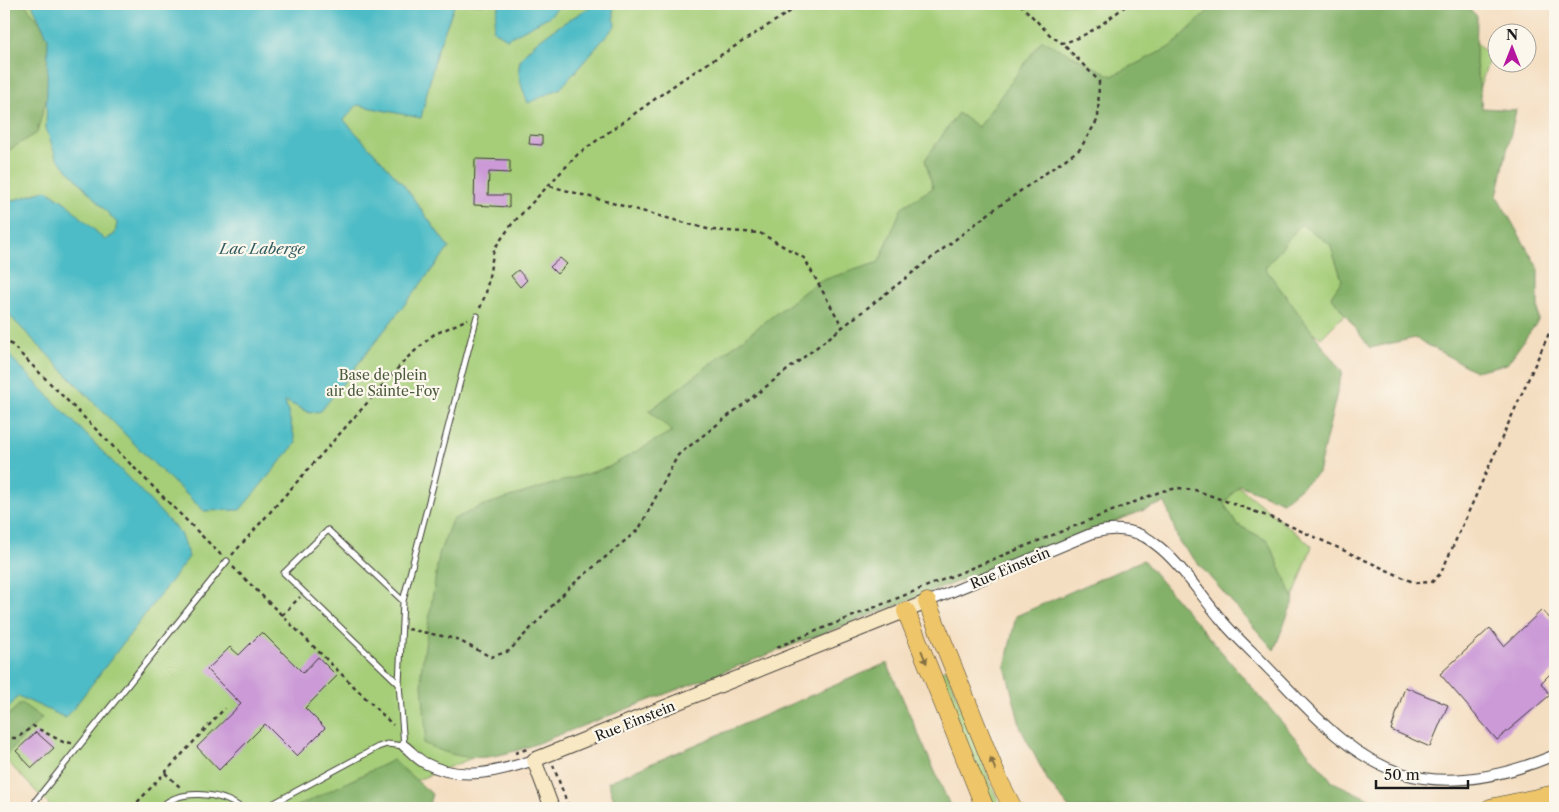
<svg xmlns="http://www.w3.org/2000/svg" width="1559" height="812" viewBox="0 0 1559 812" font-family="'Libre Caslon Text',serif">
<rect width="100%" height="100%" fill="#fbf7ec"/>
<filter id="ink" filterUnits="userSpaceOnUse"><feTurbulence type="fractalNoise" baseFrequency=".02" numOctaves="2"/><feDisplacementMap in="SourceGraphic" scale="10" xChannelSelector="R" yChannelSelector="G"/><feConvolveMatrix kernelMatrix="1 2 1 2 8 2 1 2 1" color-interpolation-filters="sRGB"/></filter>
<filter id="wash" filterUnits="userSpaceOnUse"><feTurbulence type="fractalNoise" baseFrequency=".0096" numOctaves="4" result="noise"/><feDisplacementMap in="SourceGraphic" scale="20" xChannelSelector="R" yChannelSelector="G"/><feGaussianBlur stdDeviation="1.12" result="paint"/><feColorMatrix in="noise" values="0 0 0 0 0 0 0 0 0 0 0 0 0 0 0 0 0 1.4 0 .05"/><feComposite in="paint" operator="in"/></filter>
<g filter="url(#wash)">
<rect width="100%" height="100%" fill="#f4dec1"/>
<path fill="#a6ce79" stroke="#61754a" d="M4,4H1441L1490,57L1432,228L1321,338L1310,330L1218,470L1312,546L1274,650L1175,476L355,805L313,808H52L4,758Z
M946,669L997,798L1003,808H993L938,672Z"/>
<path fill="#84b169" stroke="#506642" d="M4,4H25L53,39V73L37,133L4,153Z
M1210,4H1465L1477,16L1476,63L1482,108L1516,110L1497,196L1538,268V321L1507,364L1475,371L1415,338L1370,348L1331,296L1342,280L1330,244L1301,224L1265,268L1342,372L1318,473L1283,502L1239,485L1224,504L1238,525L1268,541L1294,599L1274,650L1179,542L1165,502L525,748C483,761 463,762 423,743L426,733L421,672L439,554L452,520L484,505L609,467L672,431L649,411L817,282L879,262L902,207L933,188L925,160L958,113L978,127L1042,40L1112,76L1172,46L1212,7Z
M1143,560L1333,782L1369,799L1344,808H1069L1048,781L1021,729L1005,666L1016,616Z
M887,663L951,808H617L608,782Z
M21,703L42,718L4,757V719Z
M393,760L432,794L428,808H294Z"/>
<path fill="#4ebcc6" stroke="#356c71" d="M32,4H455L437,51L421,118L357,105L344,120L403,184L449,248L321,411L310,413L285,401L296,443L240,510L204,511L151,461L4,310V207L11,201L47,190L66,203L105,240L115,234L117,223L56,157L46,128L48,38Z
M500,4H561L550,16L507,39L493,30L497,10Z
M597,4H613L615,26L561,88L528,103C523,91 516,74 520,61C527,43 579,13 597,4Z
M4,350L138,488L180,533L189,557L66,718L18,696L4,714Z"/>
<g id="blocks">
<path fill="#cb9ad7" d="M530,135L542,136V145L529,144Z
M475,159L510,160V173L489,172L488,195H509V207L474,205Z
M560,258L567,264L557,274L550,267Z
M518,270L527,280L520,287L511,276Z
M1542,610L1555,624V669L1541,683L1550,695L1497,740L1440,674L1490,628L1504,646Z
M262,632L303,673L318,657L337,676L305,708L325,728L297,756L265,724L219,770L197,747L241,704L207,670L230,647L239,655Z
M1405,687L1448,705L1430,747L1391,730Z
M36,732L54,748L32,768L16,751Z"/>
</g>
</g>
<g filter="url(#ink)">
<use href="#blocks" fill-opacity="0" stroke="#3c3935" stroke-width="1"/>
<g fill="none" stroke-linecap="round" stroke-linejoin="round">
<defs>
<path id="lane" d="M403,601L477,316
M35,808L36,800L227,561
M160,808C179,788 220,792 241,808
M265,808L378,747L387,744L404,746L399,684L403,601L328,530L284,573L399,684"/>
<path id="street" d="M927,602L1093,533C1115,527 1136,529 1154,543C1178,560 1200,594 1219,617C1234,636 1254,653 1271,671C1309,709 1347,756 1401,773C1452,789 1507,775 1555,755
M404,746C411,751 417,759 425,763C460,782 498,772 534,760"/>
<path id="secondary" d="M552,808L534,760L927,602"/>
<path id="highway" d="M927,602L998,779L1013,808
M906,611L985,808
M1490,808L1555,794"/>
</defs>
<use href="#lane" stroke="#3c3935" stroke-width="7"/>
<use href="#street" stroke="#3c3935" stroke-width="12"/>
<use href="#secondary" stroke="#3c3935" stroke-width="16"/>
<use href="#highway" stroke="#3c3935" stroke-width="19"/>
<path stroke="#3c3935" stroke-width="2.5" stroke-dasharray="4 4" stroke-linecap="butt" d="M1020,4L1051,36L1062,43C1088,37 1107,20 1128,4
M550,186L711,230L760,233L804,258L842,326
M480,308L486,293L494,249L512,224L578,154L683,79L802,4
M4,337L221,555
M232,555L407,358L433,335L468,319
M233,567L393,725
M282,615L300,597
M408,629L456,639L491,657L509,651L571,586L639,529L678,455L992,211L1080,149L1098,119L1099,81L1062,43
M777,647L1085,522L1162,491L1178,488L1195,490L1275,519L1415,583L1432,582L1441,573L1555,320
M4,738H17L33,726L63,742L72,743
M515,753L527,749
M553,765L569,808
M165,773L182,789
M132,808L225,708"/>
<use href="#lane" stroke="#fff" stroke-width="5"/>
<use href="#street" stroke="#fff" stroke-width="10"/>
<use href="#secondary" stroke="#f8e8c3" stroke-width="14"/>
<use href="#highway" stroke="#eec569" stroke-width="18"/>
</g>
<defs><path id="oneway-solid" d="M-6-.8H1V-3.2L6.5 0L1 3.2V.8H-6Z" transform="scale(1.25)"/></defs>
<g fill="#857042">
<use href="#oneway-solid" transform="translate(924 657) rotate(68)"/>
<use href="#oneway-solid" transform="translate(993 764) rotate(-112)"/>
</g>
</g>
<g text-anchor="middle" stroke-width="4.5" stroke-linejoin="round" paint-order="stroke">
<g font-size="14" fill="#4c5a3d" stroke="#fbf7ec">
<text x="383" y="380">Base de plein<tspan x="383" dy="16">air de Sainte-Foy</tspan></text>
</g>
<g font-size="14" fill="#1c1c1c" stroke="#fbf7ec">
<text transform="translate(1010 568) rotate(-23)" y="5">Rue Einstein</text>
<text transform="translate(635 721) rotate(-22)" y="5">Rue Einstein</text>
</g>
<g font-size="15" font-style="italic" fill="#305c60" stroke="#fbf7ec">
<text x="262" y="254">Lac Laberge</text>
</g>
</g>
<rect width="1559" height="812" fill="none" stroke="#fbf7ec" stroke-width="20"/>
<g transform="translate(1512 48)"><circle r="24" fill="#fbf7ec" stroke="#a29f99"/>
<path d="M0-4L9 19L0 12L-9 19Z" fill="#b5179e"/>
<text y="-8" font-size="14" font-weight="bold" text-anchor="middle" fill="#1c1c1c">N</text>
</g>
<path d="M1376 780v8h92v-8" fill="none" stroke="#1c1c1c" stroke-width="2.5"/>
<text x="1384" y="780" font-size="15" fill="#1c1c1c" stroke="#fbf7ec" stroke-width="4" paint-order="stroke">50 m</text>
</svg>
